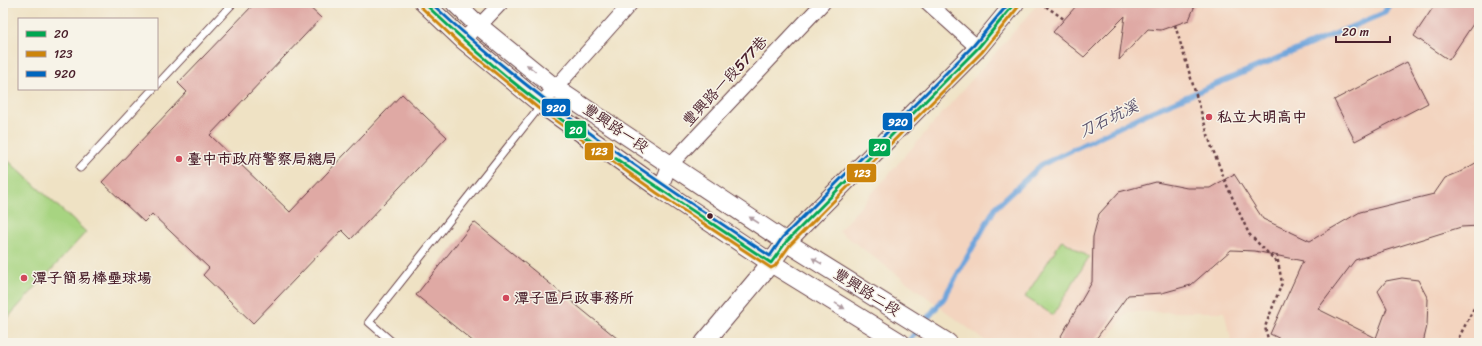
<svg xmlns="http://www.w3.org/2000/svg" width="1482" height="346" viewBox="0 0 1482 346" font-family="Sriracha,'LXGW WenKai TC',sans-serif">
<rect width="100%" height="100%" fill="#f7f3e8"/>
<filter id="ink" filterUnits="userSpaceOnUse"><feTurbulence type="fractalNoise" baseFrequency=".025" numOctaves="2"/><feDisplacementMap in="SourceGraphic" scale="8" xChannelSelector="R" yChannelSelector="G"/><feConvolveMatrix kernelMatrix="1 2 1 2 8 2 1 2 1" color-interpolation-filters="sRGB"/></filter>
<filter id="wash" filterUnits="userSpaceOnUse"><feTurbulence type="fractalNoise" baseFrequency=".012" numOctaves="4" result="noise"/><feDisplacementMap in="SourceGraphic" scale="16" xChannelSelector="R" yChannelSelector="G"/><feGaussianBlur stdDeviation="0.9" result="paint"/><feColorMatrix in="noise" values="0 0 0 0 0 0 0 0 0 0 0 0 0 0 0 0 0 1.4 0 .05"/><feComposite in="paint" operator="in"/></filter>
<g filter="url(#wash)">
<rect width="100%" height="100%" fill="#efe2c4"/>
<path fill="#f3d4bf" d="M1039,3H1479V343H1232L1224,312H1128L1104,343H988L839,231Z"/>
<path fill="#a7d481" stroke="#787a56" d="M3,156L86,232L3,323Z
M1062,240L1089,257L1053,315L1025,297Z"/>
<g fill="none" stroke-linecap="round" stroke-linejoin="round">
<path stroke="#6ea4db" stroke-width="5.5" d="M907,343L944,298L995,208L1041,165L1148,113L1384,13L1390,3"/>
</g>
<g id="blocks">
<path fill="#dfa9a4" d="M255,3H305L321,18L210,135L290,212L402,94L447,137L351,239L342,230L253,323L203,275L209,268L152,214L144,222L102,182L187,92L178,83Z
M1091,3H1108L1126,7L1138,3H1196L1189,20L1161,30L1148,29L1119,60L1125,16L1084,57L1053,32L1077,5Z
M1436,3H1479V15L1449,60L1414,36Z
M1407,62L1428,103L1355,141L1334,100Z
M1479,161V226L1461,227L1355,260L1318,309L1376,338L1387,308L1378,291L1386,281L1402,278L1418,280L1428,299L1427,326L1423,343H1289L1270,334L1303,261L1255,251L1231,250L1191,285L1162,293L1128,295L1093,343H1057L1092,282L1093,237L1099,214L1119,192L1156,182L1187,188H1210L1234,174L1263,219L1310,241L1360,212L1434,194L1445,178L1460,172Z
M474,222L623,343H475L416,295Z"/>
</g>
</g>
<g filter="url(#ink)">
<use href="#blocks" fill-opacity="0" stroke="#633c42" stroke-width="1"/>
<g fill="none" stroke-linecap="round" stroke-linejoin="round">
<defs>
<path id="service" d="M157,85L233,3
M80,168L153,89
M393,343L369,322L541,105"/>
<path id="minor" d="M928,3L978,48
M462,39L479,26L501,3
M541,104L631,3
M660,189L670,165L823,3"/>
<path id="tertiary" d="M424,3L462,39L541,104L660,189L771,263L901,343
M455,3L479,26L555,88L786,242L948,343
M704,343L771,263L786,242L978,48L1015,3"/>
</defs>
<use href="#service" stroke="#633c42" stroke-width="9"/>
<use href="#minor" stroke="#633c42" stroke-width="16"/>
<use href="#tertiary" stroke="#633c42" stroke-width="20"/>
<path stroke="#633c42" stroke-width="2.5" stroke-dasharray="3 3" stroke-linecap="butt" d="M1041,3L1064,19
M1175,25L1211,145L1228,188L1249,234L1278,263
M1269,343L1265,327L1282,283L1277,256
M1456,343L1474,308L1479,301"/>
<use href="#service" stroke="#fff" stroke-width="7"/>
<use href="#minor" stroke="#fff" stroke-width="14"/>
<use href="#tertiary" stroke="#fff" stroke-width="18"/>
<defs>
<path id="bus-1" d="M424,3C461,38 500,73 541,104C615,161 694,211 771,263L786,242L978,48L1015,3"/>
<path id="bus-2" d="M421,7L459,43L538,108L657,193L771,268L775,266L790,245L982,52L1019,6"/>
<path id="bus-3" d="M431,3C534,100 652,178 770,256L782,238L974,45L1009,3"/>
</defs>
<use href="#bus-1" stroke="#f7f3e8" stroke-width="6"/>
<use href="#bus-2" stroke="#f7f3e8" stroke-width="6"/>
<use href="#bus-3" stroke="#f7f3e8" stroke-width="6"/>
<use href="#bus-1" stroke="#00a651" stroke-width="3"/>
<use href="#bus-2" stroke="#cc840b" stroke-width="3"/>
<use href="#bus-3" stroke="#0065bd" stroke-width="3"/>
</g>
<defs><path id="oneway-solid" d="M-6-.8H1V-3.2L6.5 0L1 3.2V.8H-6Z"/></defs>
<g fill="#ae9aa0">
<use href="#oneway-solid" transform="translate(531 68) rotate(-141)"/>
<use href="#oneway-solid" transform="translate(754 220) rotate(-147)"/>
<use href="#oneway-solid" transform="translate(817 261) rotate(-148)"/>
<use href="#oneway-solid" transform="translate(840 306) rotate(31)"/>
</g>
</g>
<g fill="#d1495b" stroke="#f7f3e8" stroke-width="1.5">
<circle cx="1209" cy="117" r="4"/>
<circle cx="179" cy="159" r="4"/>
<circle cx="24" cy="278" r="4"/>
<circle cx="506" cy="298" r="4"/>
</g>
<circle fill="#4a1f2b" stroke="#f7f3e8" stroke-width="1.5" cx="710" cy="216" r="3.5"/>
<g text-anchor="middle" stroke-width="3" stroke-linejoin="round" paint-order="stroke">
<g font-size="15" fill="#4a1f2b" stroke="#f7f3e8">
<text transform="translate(725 81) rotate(-47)" y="5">豐興路一段577巷</text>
<text transform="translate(616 128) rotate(34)" y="5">豐興路一段</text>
<text transform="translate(867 292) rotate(32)" y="5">豐興路二段</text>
</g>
<g font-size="15" font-weight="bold" fill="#4a1f2b" stroke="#f7f3e8" text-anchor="start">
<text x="1217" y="122">私立大明高中</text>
<text x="187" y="164">臺中市政府警察局總局</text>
<text x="32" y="283">潭子簡易棒壘球場</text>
<text x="514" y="303">潭子區戶政事務所</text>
</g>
<g font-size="16" font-style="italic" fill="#574e69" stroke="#f7f3e8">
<text transform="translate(1108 118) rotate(-26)" y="6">刀石坑溪</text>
</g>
</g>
<g stroke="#f7f3e8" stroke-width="1.5">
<rect x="541" y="98" width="30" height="19" rx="4" fill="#0065bd"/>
<rect x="882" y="112" width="31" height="19" rx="4" fill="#0065bd"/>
<rect x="564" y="120" width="23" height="19" rx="4" fill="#00a651"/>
<rect x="868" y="138" width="23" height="19" rx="4" fill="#00a651"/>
<rect x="584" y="142" width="30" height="19" rx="4" fill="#cc840b"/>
<rect x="846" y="163" width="31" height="20" rx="4" fill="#cc840b"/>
</g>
<g font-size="11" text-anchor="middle" font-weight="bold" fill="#fff">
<text x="556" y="112">920</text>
<text x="898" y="126">920</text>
<text x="576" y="134">20</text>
<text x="880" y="151">20</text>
<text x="599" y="155">123</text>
<text x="862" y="177">123</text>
</g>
<rect width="1482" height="346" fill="none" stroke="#f7f3e8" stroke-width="16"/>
<rect x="18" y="18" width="140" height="72" fill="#f7f3e8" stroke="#b29e9c"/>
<rect x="26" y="31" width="20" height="6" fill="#00a651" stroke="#b29e9c"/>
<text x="54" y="38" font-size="12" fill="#4a1f2b">20</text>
<rect x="26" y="51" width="20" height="6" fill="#cc840b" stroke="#b29e9c"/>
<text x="54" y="58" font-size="12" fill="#4a1f2b">123</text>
<rect x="26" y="71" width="20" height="6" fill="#0065bd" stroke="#b29e9c"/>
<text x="54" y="78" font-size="12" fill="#4a1f2b">920</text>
<path d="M1336 36v6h54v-6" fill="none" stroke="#4a1f2b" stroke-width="2"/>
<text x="1342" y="36" font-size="12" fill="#4a1f2b" stroke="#f7f3e8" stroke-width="3" paint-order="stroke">20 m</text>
</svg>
